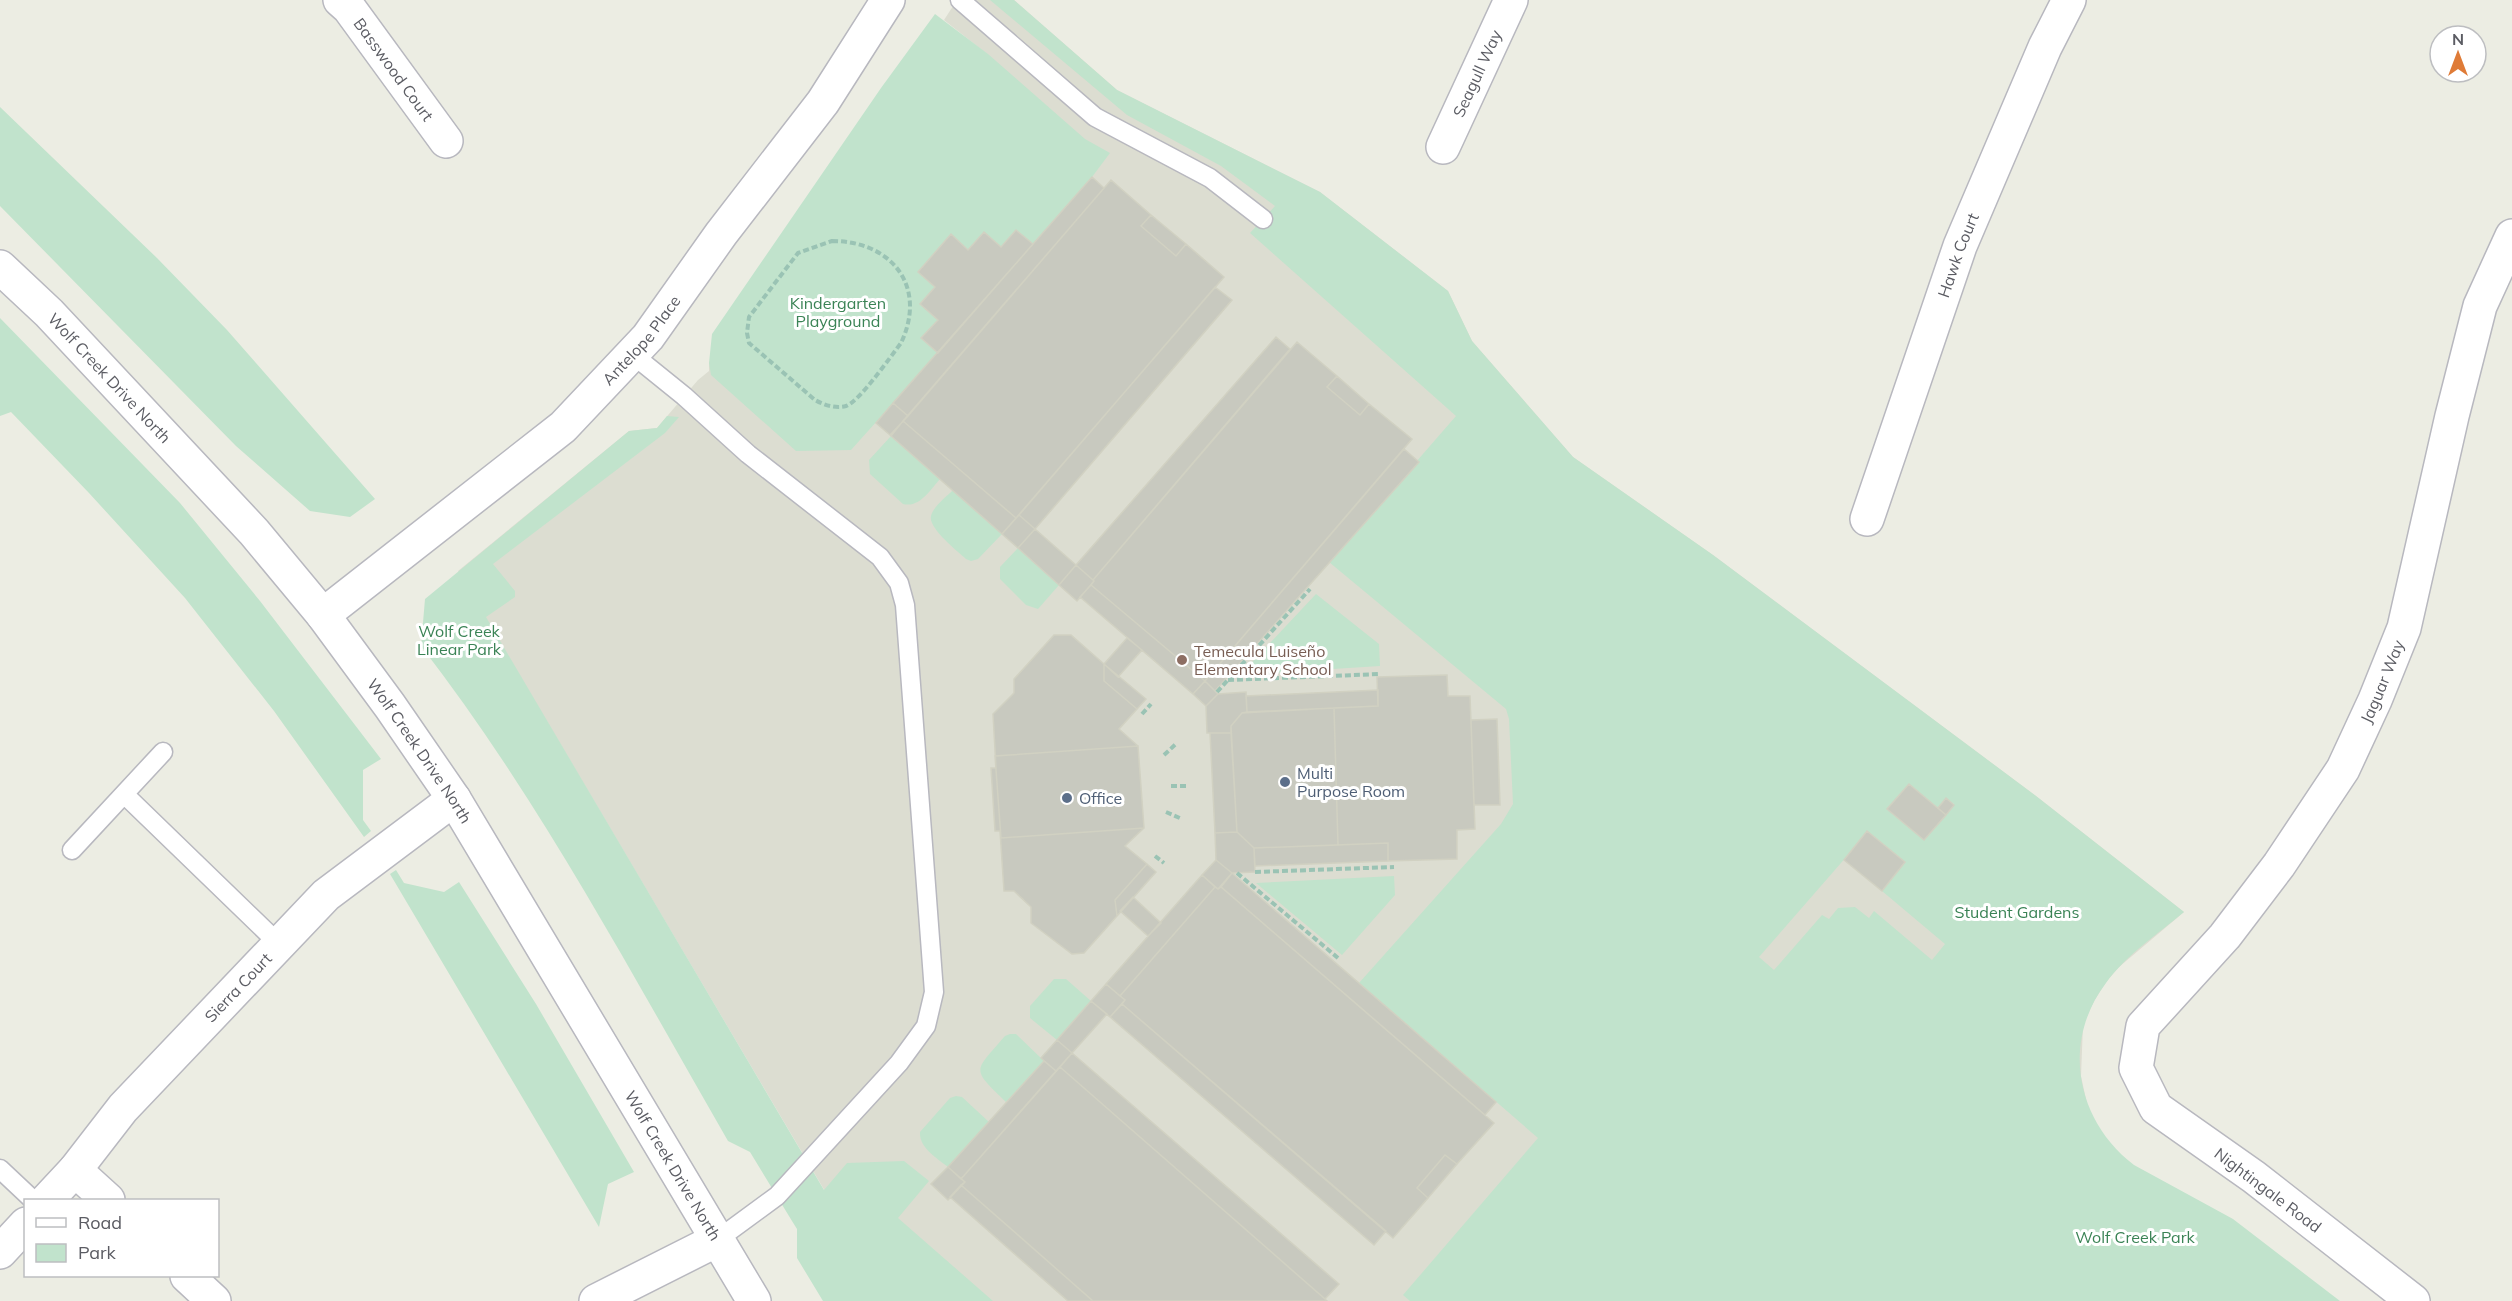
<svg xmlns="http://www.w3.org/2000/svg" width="2512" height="1301" viewBox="0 0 2512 1301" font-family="Mulish,sans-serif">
<rect width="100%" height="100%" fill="#ecede3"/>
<path fill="#dcddd1" d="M957,0H1014L1117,90L1320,192L1448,291L1472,341L1573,457L1713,555L2036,796L2184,912L2119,967L2106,982L2094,1001L2083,1025L2081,1076L2087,1104L2095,1122L2111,1146L2119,1154L2004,1301H890L458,571L629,431L657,428L698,380L709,371V363L722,343L987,54L944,20Z"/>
<path fill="#c1e3cc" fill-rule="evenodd" d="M990,0H1014L1117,90L1320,192L1448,291L1472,341L1573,457L1713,555L2036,796L2184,912C2158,934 2126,955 2106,983C2061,1042 2076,1121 2134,1165L2233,1219L2340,1301H1410L1403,1295L1538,1138L1359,983L1501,824L1513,804L1509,719L1506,709L1329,562L1456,416L1250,233L1275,206L1221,166L1127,115ZM1909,784L1938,808L1946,798L1954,804L1924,840L1887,809ZM1868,832L1905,862L1882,891L1945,944L1932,960L1874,911L1869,918L1855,907L1838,908L1829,919L1822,915L1774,970L1759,957Z
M935,14L988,54L1085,139L1110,153L1092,177L1033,244L1016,230L1001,247L984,232L968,250L950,235L918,272L935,287L920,304L938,320L921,338L938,353L851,450L796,451L711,375L709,363L712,334L881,88Z
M0,107L157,258L227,330L375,499L350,517L310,511L236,446L0,206Z
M0,318L180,503L260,601L381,759L363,770V820L371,831L364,837L274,711L185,598L89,493L11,412L0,416Z
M667,416L679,417L665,433L493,564L515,591V597L486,617L824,1190L847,1163L904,1161L929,1181L898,1218L993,1301H823L797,1258V1229L792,1221L750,1152L728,1141C631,973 540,800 421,646L425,599L629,431L657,428Z
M891,436L940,479C930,490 920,508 903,504L870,474L869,460Z
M953,490L1002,534L978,559L971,561L966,559C957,551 928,528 931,516C933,507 946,497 953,490Z
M1018,548L1059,585L1038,609L1026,605L1000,579V567Z
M1316,594L1379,644L1380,666L1240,675Z
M396,870L404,883L444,892L459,882L536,1004L634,1172L608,1184L599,1227L390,874Z
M1394,876L1395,895L1342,955L1256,883Z
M1054,979H1066L1091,1001L1057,1040L1030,1018V1006Z
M1010,1034H1016L1044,1061L1006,1102C971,1068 973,1073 1005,1036Z
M956,1096L962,1097L989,1122L948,1167C937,1158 919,1148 920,1132L950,1098Z"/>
<path fill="#c8c9bf" stroke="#d1d1c2" stroke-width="1.5" d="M1092,177L1104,188L908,416L893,403Z
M1111,180L1151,215L1141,226L1176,256L1186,244L1224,277L1016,518L903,421Z
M1151,215L1186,244L1176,256L1141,226Z
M1016,230L1033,244L938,353L921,338L938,320L920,304L935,287L918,272L951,234L968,250L984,232L1001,247Z
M1215,287L1232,300L1035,529L1019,515Z
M1276,337L1290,349L1093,580L1076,565Z
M1297,342L1337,376L1327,387L1360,415L1369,404L1412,439L1205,681L1091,585L1094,581L1093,580Z
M1337,376L1369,404L1360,415L1327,387Z
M893,403L908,416L890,435L876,423Z
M903,421L1016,518L1002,534L891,436Z
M1404,449L1419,462L1215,691L1205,681Z
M1019,515L1035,529L1018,548L1002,534Z
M1035,529L1076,565L1059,585L1018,548Z
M1076,565L1094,581L1077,601L1059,585Z
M1091,585L1205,681L1193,694L1080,597Z
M1054,635H1071L1104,664V681L1137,709L1119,729L1138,746L1144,828L1125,846L1147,864L1115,900L1117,916L1084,953L1072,954L1031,923V907L1014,891H1004L1000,831H995L991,768H996L993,714L1014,693V679Z
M1127,638L1142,650L1118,677L1104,664Z
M1104,664L1146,699L1137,709L1104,681Z
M1447,675L1448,696H1470L1475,829L1457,830V859L1388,861V843L1338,845L1334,708L1378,706L1377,677Z
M1205,681L1218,694L1206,706L1193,694Z
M1378,690V706L1247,712L1246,696Z
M1246,692L1247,712L1242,713L1231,726V733H1207L1206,706L1218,694Z
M1334,708L1338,845L1254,848L1237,832L1231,726L1242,713Z
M1497,719L1500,805H1474L1471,720Z
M1210,733H1231L1237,832L1215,833Z
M1138,746L1144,828L1001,838L995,756Z
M1909,784L1946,815L1924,840L1887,809Z
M1946,798L1954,805L1946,815L1938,808Z
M1867,831L1905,862L1882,891L1844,860Z
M1237,832L1254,848L1255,872L1232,873L1216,860L1215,833Z
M1388,843V861L1255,866L1254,848Z
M1216,860L1232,873L1218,889L1202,875Z
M1147,864L1156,872L1117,916L1115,900Z
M1232,873L1496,1102L1485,1115L1221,887Z
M1202,875L1215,887L1120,996L1106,984Z
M1215,887L1218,889L1221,887L1494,1123L1457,1164L1445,1155L1417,1188L1428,1198L1393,1238L1122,1004L1125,1000L1120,996Z
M1133,897L1161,923L1148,936L1120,911Z
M1106,984L1125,1000L1110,1017L1091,1001Z
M1091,1001L1107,1014L1072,1053L1057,1040Z
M1122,1004L1386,1231L1374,1245L1110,1017Z
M1057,1040L1072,1053L1056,1071L1041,1058Z
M1072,1053L1339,1284L1325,1299L1060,1067Z
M1044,1061L1056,1071L961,1179L948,1167Z
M1060,1067L1325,1299L1327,1301H1093L961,1185L965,1182L961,1179Z
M1445,1155L1457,1164L1428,1198L1417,1188Z
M948,1167L965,1182L948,1200L931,1184Z
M961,1185L1093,1301H1068L950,1197Z"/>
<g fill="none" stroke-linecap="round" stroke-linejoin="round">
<defs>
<path id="service" d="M960,0L1095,117L1210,178L1263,219
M632,354L684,396L748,454L880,557L899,583L905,605L934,992L926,1026L899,1063L777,1196L717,1240
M124,794L279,944
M72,850L163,752
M0,1169L33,1200"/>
<g id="minor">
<path id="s1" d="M340,0L349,8L446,141"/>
<path id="s2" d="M1443,147L1511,0"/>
<path id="s3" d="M1867,519L1960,246L2045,47L2069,0"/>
<path id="s4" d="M323,615L563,427L648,337L721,234L823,102L888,0"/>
<path d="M75,1170L108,1200"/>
<path id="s5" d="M47,1200L75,1170L123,1108L326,895L454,799"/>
<path d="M0,1252L26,1224"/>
<path d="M187,1276L214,1301"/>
<path d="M596,1301L717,1240"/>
<path id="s6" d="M2413,1301L2254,1177L2156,1108L2136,1068L2143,1026L2225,936L2279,865L2343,769L2375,700L2404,628L2452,416L2480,306L2512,236"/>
</g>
<g id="tertiary">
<path id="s7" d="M0,267L49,313L254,532L323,615L390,706L454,799L754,1301"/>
</g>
</defs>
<use href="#service" stroke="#b8b8bf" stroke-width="21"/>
<use href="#minor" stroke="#b8b8bf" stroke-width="36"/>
<use href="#tertiary" stroke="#b8b8bf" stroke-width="36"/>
<path stroke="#9ac3b4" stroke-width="4" stroke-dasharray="6 3" stroke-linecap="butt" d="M832,241C891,241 928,286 901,343C891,356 859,402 846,406C836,409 824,405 815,400L749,343L747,333L749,317L798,253Z
M1228,680L1380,674
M1217,692L1310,589
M1142,714L1151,704
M1164,755L1177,743
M1171,786H1188
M1166,812L1182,819
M1155,856L1164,863
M1255,872L1394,867
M1237,873L1338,958"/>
<use href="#service" stroke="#fff" stroke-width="18"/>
<use href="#minor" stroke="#fff" stroke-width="33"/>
<use href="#tertiary" stroke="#fff" stroke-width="33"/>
</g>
<circle fill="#8d6e63" stroke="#fff" stroke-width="2" cx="1182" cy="660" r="6"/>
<g fill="#5c6f8a" stroke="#fff" stroke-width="2">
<circle cx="1285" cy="782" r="6"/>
<circle cx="1067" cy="798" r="6"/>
</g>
<g text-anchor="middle" stroke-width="6" stroke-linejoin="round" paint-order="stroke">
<g font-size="16" fill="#5b5c63" stroke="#fff">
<text dy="6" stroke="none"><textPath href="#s1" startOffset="88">Basswood Court</textPath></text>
<text dy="6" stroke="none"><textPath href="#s2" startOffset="81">Seagull Way</textPath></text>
<text dy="6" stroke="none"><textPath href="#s3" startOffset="279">Hawk Court</textPath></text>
<text dy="6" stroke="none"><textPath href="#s4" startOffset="422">Antelope Place</textPath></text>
<text dy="6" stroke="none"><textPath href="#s7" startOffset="156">Wolf Creek Drive North</textPath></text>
<text dy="6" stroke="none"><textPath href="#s6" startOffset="831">Jaguar Way</textPath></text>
<text dy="6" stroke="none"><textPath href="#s7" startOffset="642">Wolf Creek Drive North</textPath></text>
<text dy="6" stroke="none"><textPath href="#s5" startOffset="286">Sierra Court</textPath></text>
<text dy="6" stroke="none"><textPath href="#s7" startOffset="1128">Wolf Creek Drive North</textPath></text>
<text transform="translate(2268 1190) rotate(37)" y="6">Nightingale Road</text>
</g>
<g font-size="16" fill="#3a8355" stroke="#fff">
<text x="838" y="309">Kindergarten<tspan x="838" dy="18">Playground</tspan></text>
<text x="459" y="637">Wolf Creek<tspan x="459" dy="18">Linear Park</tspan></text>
<text x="2017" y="918">Student Gardens</text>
<text x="2135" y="1243">Wolf Creek Park</text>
</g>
<g font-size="16" fill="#785e54" stroke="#fff" text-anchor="start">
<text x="1194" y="657">Temecula Luiseño<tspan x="1194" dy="18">Elementary School</tspan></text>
</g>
<g font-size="16" fill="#4e5e75" stroke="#fff" text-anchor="start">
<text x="1297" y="779">Multi<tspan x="1297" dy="18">Purpose Room</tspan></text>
<text x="1079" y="804">Office</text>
</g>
</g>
<rect x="24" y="1199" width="195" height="78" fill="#ffffff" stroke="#bdbec1" stroke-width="1.5"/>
<rect x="36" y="1218" width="30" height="9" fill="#ffffff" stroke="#bdbec1" stroke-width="1.5"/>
<text x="78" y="1229" font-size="18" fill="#5b5c63">Road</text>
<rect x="36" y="1244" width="30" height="18" fill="#c1e3cc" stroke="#bdbec1" stroke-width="1.5"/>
<text x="78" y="1259" font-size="18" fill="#5b5c63">Park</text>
<g transform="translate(2458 54)"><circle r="28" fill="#ffffff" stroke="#bdbec1" stroke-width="1.5"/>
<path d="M0-4.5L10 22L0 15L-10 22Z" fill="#df7b37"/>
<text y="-9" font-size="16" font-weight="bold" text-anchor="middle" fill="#5b5c63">N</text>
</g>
</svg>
